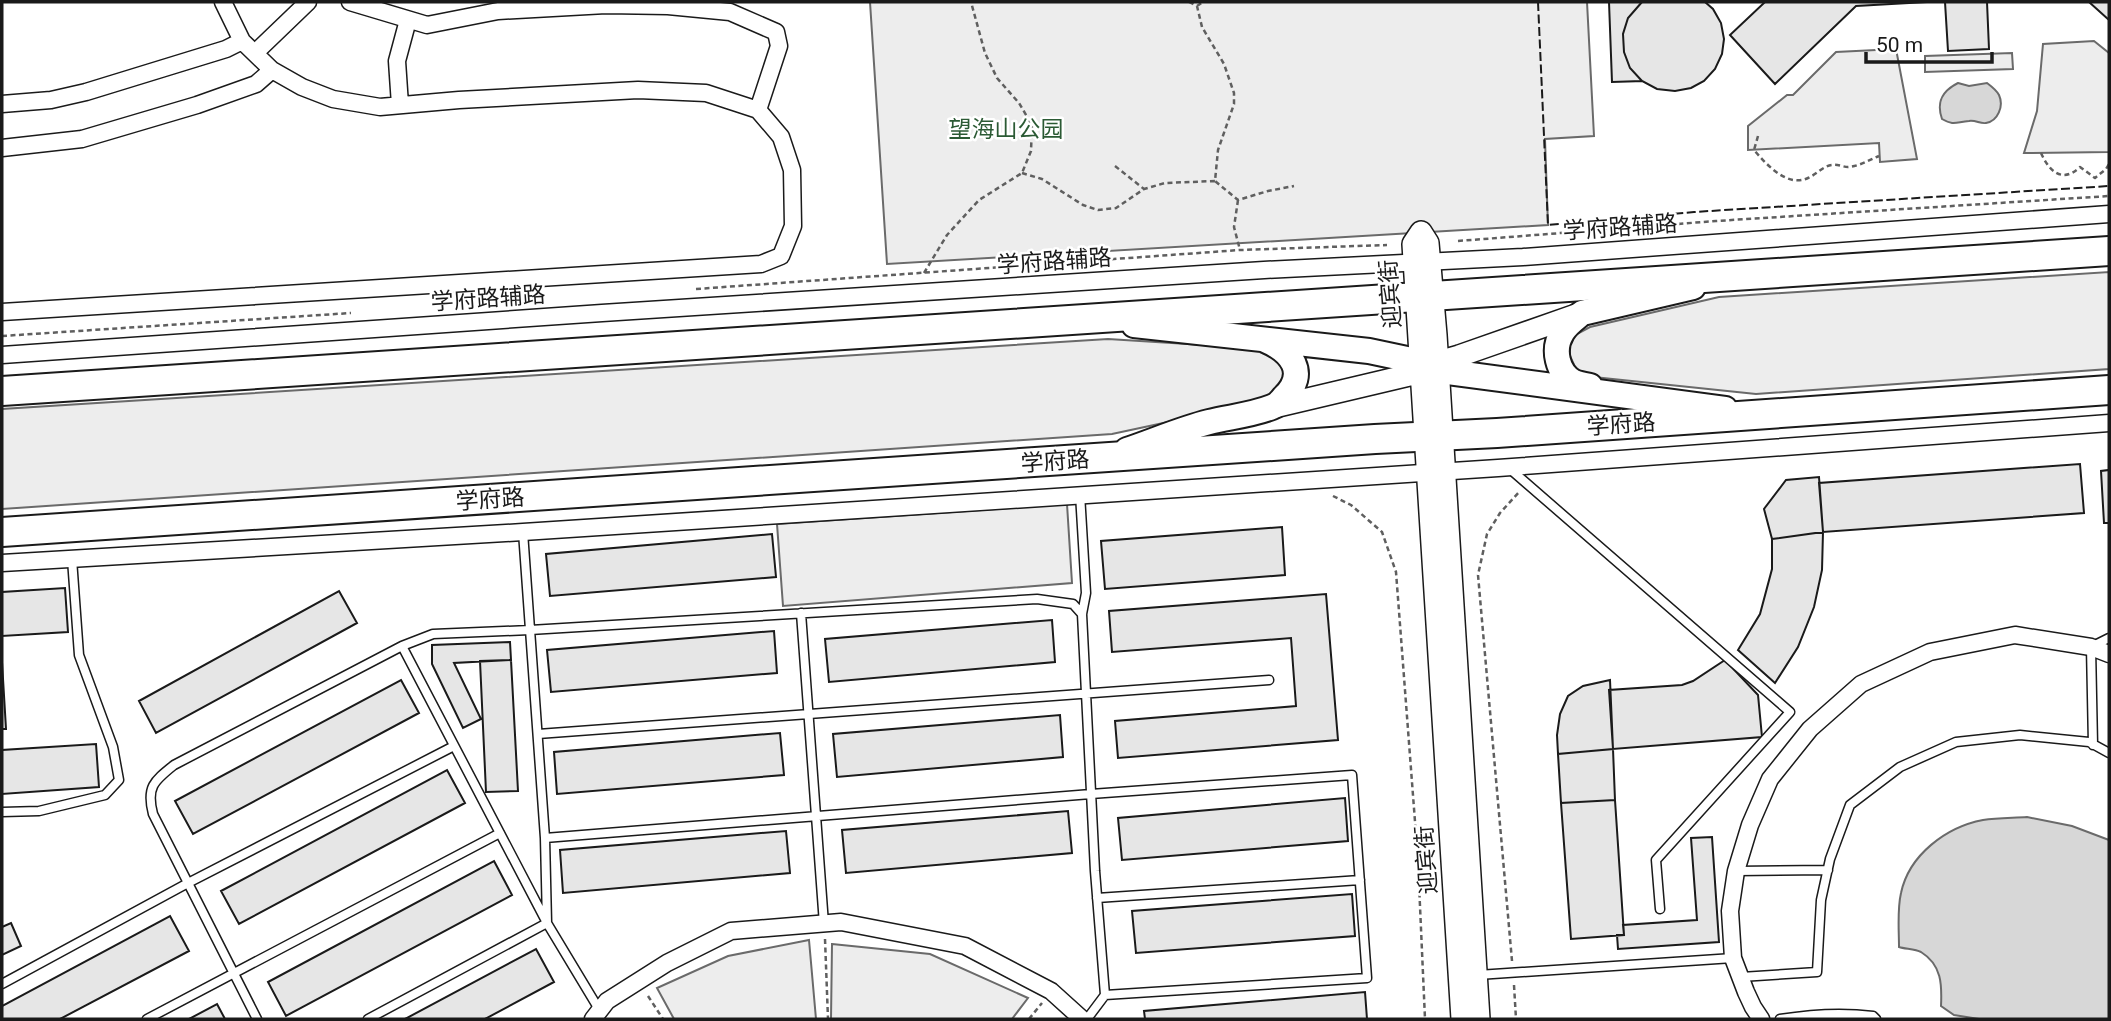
<svg xmlns="http://www.w3.org/2000/svg" width="2111" height="1021" viewBox="0 0 2111 1021" font-family="Roboto,'Noto Sans SC',sans-serif">
<rect width="100%" height="100%" fill="#fff"/>
<path fill="#ededed" stroke="#6a6a6a" stroke-width="2" d="M870,2H1587L1594,136L1545,139L1548,225L887,264Z
M2094,41L2109,53V152L2024,153L2037,111L2043,44Z
M1896,49L1917,159L1880,162L1879,143L1748,150V126L1787,95H1793L1836,52Z
M2012,53L2013,69L1925,72V56Z
M2109,272V369L1756,394L1584,376L1575,367L1570,356V345L1575,335L1590,327L1719,297Z
M1108,339L1267,349L1290,371L1266,401L1112,434L2,509V409Z
M1067,504L1072,583L783,606L777,524Z
M809,940L816,1019H674L657,988L728,956Z
M832,944L930,954L1028,998L1012,1019H831Z"/>
<path fill="#d7d7d7" stroke="#6a6a6a" stroke-width="2" d="M1958,83L1969,86L1987,83C1991,86 1997,91 1999,95C2004,106 1998,121 1986,123C1980,124 1976,120 1969,121C1956,122 1954,126 1942,119C1936,102 1942,91 1958,83Z
M2027,817L2072,826L2109,840V1019H1979L1954,1015L1941,1006C1942,985 1942,965 1921,952C1915,949 1905,949 1899,947C1899,930 1897,910 1901,893C1909,855 1946,827 1983,820C1997,818 2012,818 2027,817Z"/>
<path fill="#e6e6e6" stroke="#1a1a1a" stroke-width="2" d="M1609,2H1642L1628,18L1623,34L1624,52L1630,68L1642,81L1612,82Z
M1642,2H1705L1713,9L1721,23L1724,39L1722,54L1715,69L1704,81L1691,88L1675,91L1657,89L1642,81L1630,68L1624,52L1623,34L1628,18Z
M1765,2H1927L1856,6L1775,84L1730,35Z
M1945,2H1987L1989,49L1948,51Z
M2089,2H2109V20Z
M2080,464L2084,513L1823,532L1819,483Z
M2109,470V523H2104L2101,471Z
M1819,477L1823,532L1772,539L1764,509L1786,480Z
M1282,527L1285,575L1105,589L1101,541Z
M1823,532L1822,570L1814,607L1798,647L1775,683L1738,650L1760,614L1772,569V539Z
M772,534L776,577L550,596L546,554Z
M65,588L68,632L2,636V592Z
M339,591L357,623L156,733L139,701Z
M1326,594L1338,740L1118,758L1115,721L1296,706L1291,638L1112,652L1109,611Z
M1052,620L1055,662L829,682L825,639Z
M774,631L777,673L551,692L547,650Z
M510,642L511,660L454,663L481,719L463,728L432,664V645Z
M511,660L518,791L486,792L480,661Z
M1725,660L1758,695L1762,737L1613,749L1609,690L1682,685L1693,681Z
M2,662L6,729H2Z
M401,680L419,713L193,834L175,801Z
M1610,680L1613,749L1558,754L1557,735L1560,714L1568,696L1583,686Z
M1060,715L1063,757L837,777L833,734Z
M780,733L784,775L557,794L554,752Z
M96,744L99,787L2,794V750Z
M1613,749L1615,800L1561,803L1558,754Z
M447,770L465,803L239,924L221,891Z
M1345,798L1348,841L1122,860L1118,818Z
M1615,800L1624,935L1571,939L1561,803Z
M1068,811L1072,853L846,873L842,830Z
M786,831L790,873L563,893L560,850Z
M1712,837L1719,942L1618,949L1617,935H1624L1623,925L1697,920L1691,838Z
M494,861L512,895L286,1016L268,982Z
M1352,894L1355,936L1136,953L1132,911Z
M170,916L189,951L60,1019H2V1006Z
M11,923L21,946L2,955V927Z
M536,949L554,982L485,1019H405Z
M1365,992L1367,1019H1145L1144,1011Z
M217,1004L225,1019H189Z"/>
<g fill="none" stroke-linecap="round" stroke-linejoin="round">
<defs>
<path id="lane" d="M1510,469L1790,712L1656,860L1660,909
M1080,494L1086,593L1082,614L1095,871L1105,995L1087,1019
M801,613L824,924
M402,646L547,923L600,1011
M2093,646L2109,638
M2091,647L2093,745
M538,734L1269,680
M2,812L39,811L105,795L119,780L113,747L79,655L72,559
M545,838L1091,794L1352,775L1367,978L1105,995
M1736,871L1828,870
M1097,898L1360,880
M1478,975L1733,958
M1741,977L1817,972L1821,900L1830,859L1850,805L1900,767L1956,742L2020,735L2089,742L2109,753
M2,984L188,883L454,746
M147,1019L500,833
M257,1019L153,814C146,787 154,781 174,765L402,646L433,634L530,630L1037,599L1073,604L1082,614
M368,1019L547,923L545,838L523,532
M1780,1019C1811,1014 1842,1012 1873,1016L1876,1019"/>
<path id="street" d="M350,2L427,25L498,11L606,5L668,6L730,12L776,32L779,46L758,110
M255,53L308,2
M2,104L51,100L86,92L226,49L242,41
M400,105L397,61L408,20
M2,148L82,139L197,105L256,84L272,70
M2,312L761,264L781,256L793,226L792,170L781,137L758,110L706,93L638,90L459,100L380,107L333,99L302,87L272,70L242,41L223,2
M2,355L602,313L1264,270L1523,257L2109,214
M2,563L523,532L1498,468L2109,423
M593,1019L607,1001L667,963L731,931L841,922L965,946L1051,991L1082,1019
M1761,1019L1753,1007L1746,992L1733,958L1730,911L1736,871L1750,825L1770,779L1810,729L1861,684L1930,652L2015,635L2091,647L2109,654"/>
<path id="secondary" d="M1423,362H1438L1459,356L1579,314
M1274,407L1422,372
M1462,1019L1413,244L1421,232L1428,243L1436,335L1479,1019"/>
<path id="primary" d="M1134,325L1369,351L1421,362
M1422,372H1448L1725,409
M1590,386C1585,385 1579,384 1574,382C1557,373 1552,349 1562,333C1566,325 1575,319 1582,313L1693,287
M1127,450C1154,441 1181,429 1209,422C1229,417 1252,415 1272,407C1277,405 1281,401 1284,397C1309,373 1291,351 1265,340"/>
<path id="highway" d="M2,391L2109,251
M2,532L1375,439L1497,433L2109,390"/>
</defs>
<use href="#lane" stroke="#1a1a1a" stroke-width="11"/>
<use href="#street" stroke="#1a1a1a" stroke-width="19"/>
<use href="#secondary" stroke="#1a1a1a" stroke-width="24"/>
<use href="#primary" stroke="#1a1a1a" stroke-width="28"/>
<use href="#highway" stroke="#1a1a1a" stroke-width="32"/>
<path stroke="#5f5f5f" stroke-width="2.5" stroke-dasharray="5 3.5" stroke-linecap="butt" d="M1189,2L1197,6L1202,27L1224,64L1234,93V104L1218,150L1215,181L1238,200L1268,191L1294,186
M1197,6L1203,2
M1758,136L1754,150C1766,164 1787,188 1808,178C1817,174 1823,166 1832,165C1838,164 1843,167 1848,167C1860,166 1869,160 1879,156
M2041,153C2049,171 2062,184 2080,167L2095,178L2106,169L2109,164
M1115,166L1144,189
M1022,173L1042,179L1083,205L1098,210L1116,208L1144,189L1165,183L1215,181
M1238,200L1234,227L1240,250
M1458,241L1716,221L2109,196
M924,273L947,235L979,200L1022,173L1031,151L1032,125L1019,103L997,78L985,53L971,2
M696,289L1240,250L1387,245
M2,336L351,313
M1333,496L1351,505L1382,532L1396,572L1418,861L1425,1019
M825,939L828,1019
M1512,961L1478,575L1487,534L1500,513L1520,491
M1514,985L1516,1019
M648,996L663,1019
M1029,1019L1042,1003"/>
<use href="#lane" stroke="#fff" stroke-width="8"/>
<use href="#street" stroke="#fff" stroke-width="16"/>
<use href="#secondary" stroke="#fff" stroke-width="21"/>
<use href="#primary" stroke="#fff" stroke-width="24"/>
<use href="#highway" stroke="#fff" stroke-width="28"/>
<path stroke="#1a1a1a" stroke-width="2" stroke-dasharray="9 3.5" stroke-linecap="butt" d="M1538,2L1548,225L1694,212L2109,186"/>
</g>
<g text-anchor="middle" stroke-width="5" stroke-linejoin="round" paint-order="stroke">
<g font-size="23" fill="#2b5a34" stroke="#fff">
<text x="1006" y="137">望海山公园</text>
</g>
<g font-size="23" fill="#1a1a1a" stroke="#fff">
<text transform="translate(1620 227) rotate(-4)" y="8">学府路辅路</text>
<text transform="translate(1054 261) rotate(-4)" y="8">学府路辅路</text>
<text transform="translate(1390 294) rotate(-94)" y="8">迎宾街</text>
<text transform="translate(488 298) rotate(-4)" y="8">学府路辅路</text>
<text transform="translate(1621 424) rotate(-4)" y="8">学府路</text>
<text transform="translate(1055 461) rotate(-4)" y="8">学府路</text>
<text transform="translate(490 499) rotate(-4)" y="8">学府路</text>
<text transform="translate(1426 860) rotate(-94)" y="8">迎宾街</text>
</g>
</g>
<rect width="2111" height="1021" fill="none" stroke="#1a1a1a" stroke-width="7"/>
<path d="M1866 52v10h126v-10" fill="none" stroke="#1a1a1a" stroke-width="3.5"/>
<text x="1876" y="52" font-size="21" fill="#1a1a1a" stroke="#ffffff" stroke-width="5" paint-order="stroke">50 m</text>
</svg>
